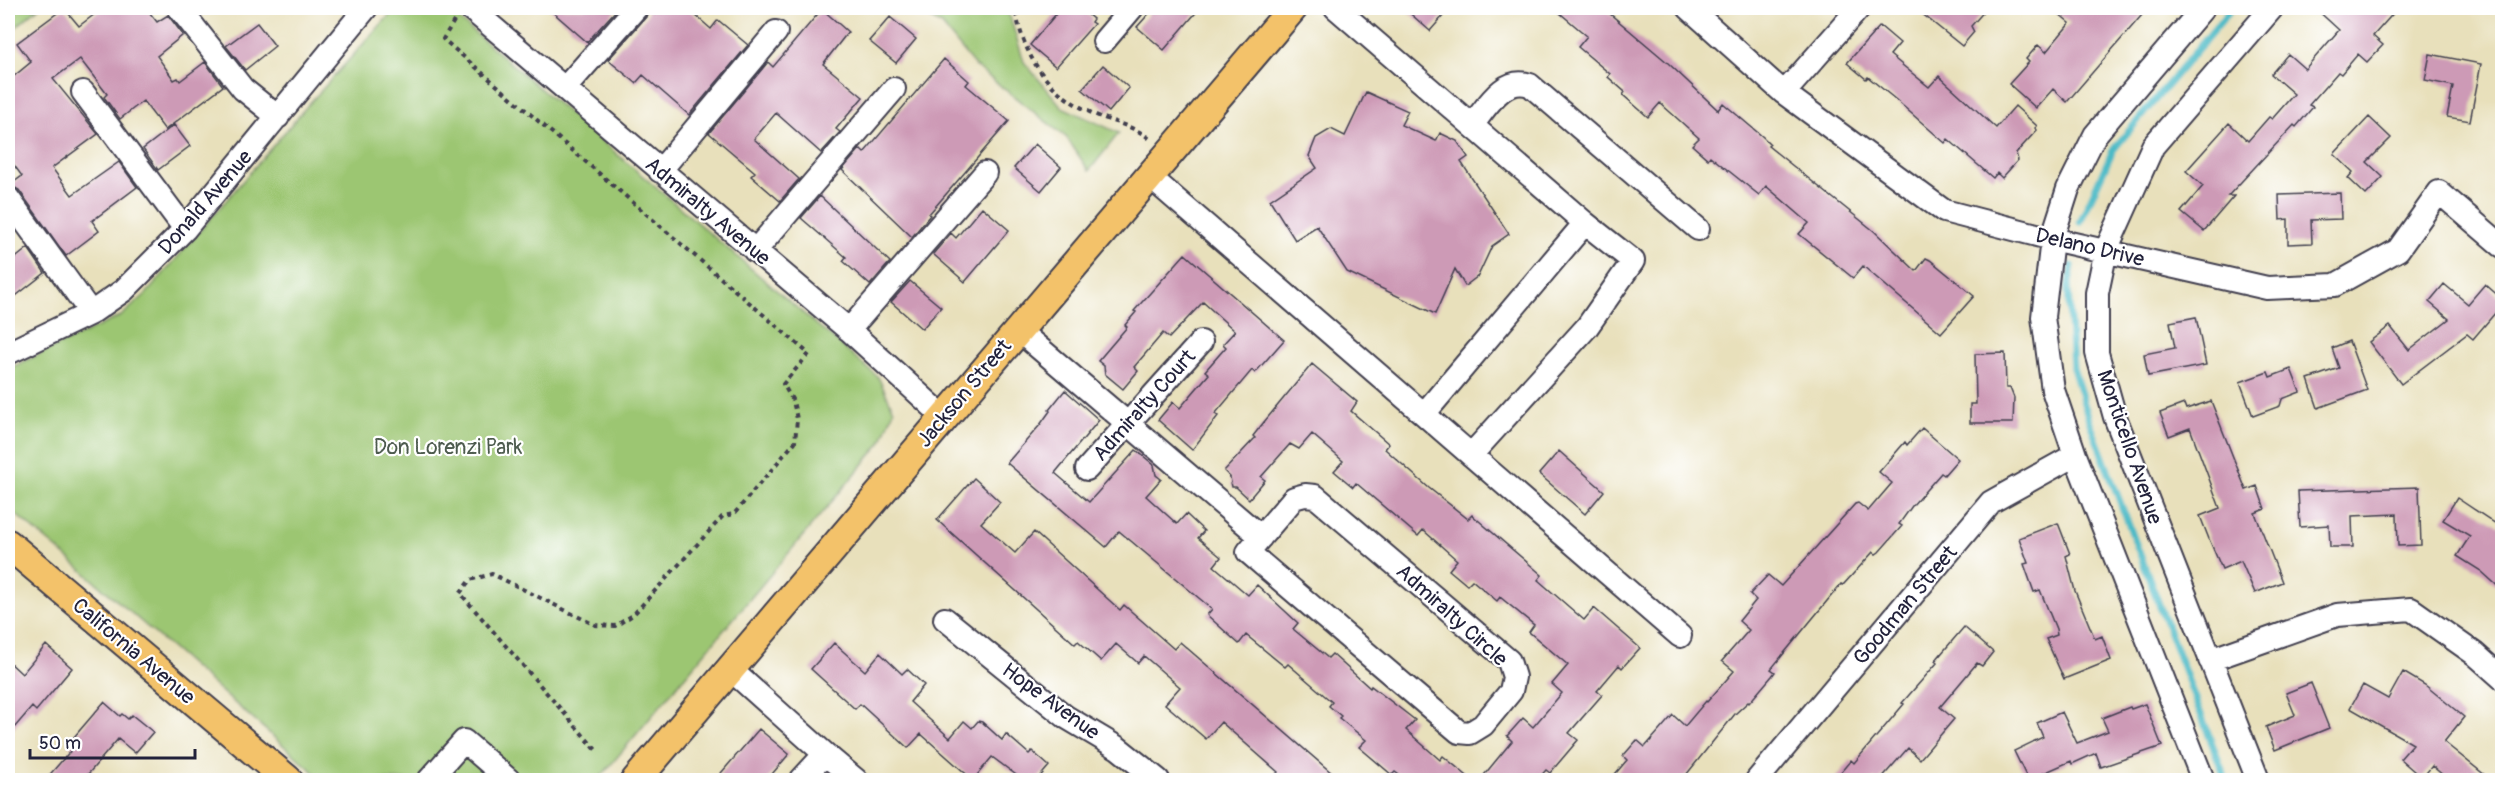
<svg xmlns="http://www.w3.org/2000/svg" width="2510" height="788" viewBox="0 0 2510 788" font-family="Pangolin,sans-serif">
<rect width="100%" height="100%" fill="#fff"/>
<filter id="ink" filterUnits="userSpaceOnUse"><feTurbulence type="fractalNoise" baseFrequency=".0167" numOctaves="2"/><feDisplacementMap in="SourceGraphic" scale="12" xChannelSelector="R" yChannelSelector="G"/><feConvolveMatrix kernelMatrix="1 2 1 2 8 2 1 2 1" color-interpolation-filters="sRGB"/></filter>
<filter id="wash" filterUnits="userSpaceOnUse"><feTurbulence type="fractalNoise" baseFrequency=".008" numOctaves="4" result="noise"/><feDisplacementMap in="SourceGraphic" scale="24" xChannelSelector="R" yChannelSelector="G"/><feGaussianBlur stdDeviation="1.35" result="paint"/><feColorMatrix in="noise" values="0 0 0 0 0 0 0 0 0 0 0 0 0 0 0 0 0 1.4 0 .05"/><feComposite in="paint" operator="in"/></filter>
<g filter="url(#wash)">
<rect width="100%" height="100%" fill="#e8e0bb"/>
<path fill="#9cc672" stroke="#5f7456" stroke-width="1.5" d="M8,8H38L8,34Z
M396,8H446L878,377L894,410L881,443L598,780H323L60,551L8,508V369L121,316L146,294L307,106Z
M912,8H1004L1010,17L1024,62L1062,107L1119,133L1089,171L1067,138L975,66L942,25Z"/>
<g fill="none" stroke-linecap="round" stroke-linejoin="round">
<path stroke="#4cbac6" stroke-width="7" d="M2080,222L2113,150L2232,8
M2072,266L2068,289L2073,368L2090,423L2226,780"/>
</g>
<g id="blocks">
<path fill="#cd9ab6" d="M64,8L79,26L103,8H146L157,22L168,15L183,35L157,56L174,80L178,78L180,81L205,62L223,86L165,130L143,101L120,119L104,97L107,94L80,59L53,79L98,134L52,168L72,195L119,162L137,187L92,221L99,231L66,256L19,190L10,185L22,176L8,157V81L31,62L17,43Z
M548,8H618L587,42Z
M649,8H687L711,29L718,20L748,45L689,115L643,75L636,83L608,60L646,17Z
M1061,8H1080L1093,19L1091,22L1094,24L1056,67L1030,45Z
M1154,8H1200L1164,50L1137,27Z
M1404,8H1450L1430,31Z
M1554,8H1603L1668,63L1718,110L1723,103L1763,137L1770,144L1768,146L1874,231L1916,271L1926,258L1930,260L1974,296L1941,333L1863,266L1853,278L1799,234L1809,223L1766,186L1759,195L1710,156L1708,159L1692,145L1699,138L1660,103L1648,117L1623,95L1625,92L1608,77L1610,74L1578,47L1587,36Z
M1915,8H1987L1971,26L1974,32L1962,46Z
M2052,8H2148L2067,102L2053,89L2036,108L2009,84L2029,62L2026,59L2038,45L2046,52L2070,23Z
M2315,8H2398L2373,36L2383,45L2367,62L2358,54L2341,74L2338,72L2309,105L2313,107L2296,127L2294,125L2228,196H2234L2204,231L2181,212L2203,186L2186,171L2229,123L2248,141L2269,117L2272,119L2294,94L2271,74L2288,54L2305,69L2339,30Z
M822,9L848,32L823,64L863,97L836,129L840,132L821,153L776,113L754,139L799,179L780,201L751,176L755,172L709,133L768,62L773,67Z
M890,17L916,39L896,63L869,41Z
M257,23L275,46L245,70L226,46Z
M1880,26L1900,43L1890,55L1929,87L1939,76L1996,128L2015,106L2037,126L2035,128L2037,130L2016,153L2018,160L2002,178L1997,173L1993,178L1948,139L1945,143L1895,99L1868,77L1866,79L1847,63Z
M2430,54L2481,64L2470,121L2447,117L2453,86L2425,80Z
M944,59L969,81L966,85L1009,121L929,214L930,215L912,237L842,170L860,149L864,153Z
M1103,65L1129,88L1109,112L1082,89Z
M1366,92L1408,111L1401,125L1436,141L1440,133L1457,141L1468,157L1461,162L1509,234L1492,246L1478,276L1465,286L1455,269L1435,314L1347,272L1317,226L1295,240L1270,200L1317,168L1309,156L1316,138L1331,129L1345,136Z
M2369,117L2391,138L2367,162L2383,177L2366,195L2348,178L2353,172L2334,154Z
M174,125L190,146L158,170L143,149Z
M1035,144L1061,167L1041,191L1014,168Z
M2340,193L2341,219L2311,220L2312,243L2288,244V219L2280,220L2279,195Z
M820,196L890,262L870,285L843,261L846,257L801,218Z
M982,207L1009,230L965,282L933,254L951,233L956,238Z
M28,248L45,273L8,302V264Z
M1185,254L1284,340L1255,373L1252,370L1215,414L1218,416L1192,450L1158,420L1173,402L1180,408L1209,374L1205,371L1226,347L1223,344L1235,331L1203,302L1169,338L1163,333L1134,367L1138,371L1123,389L1105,374L1104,366L1098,361L1127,327L1125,325L1136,312L1134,311Z
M910,281L941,307L922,329L891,302Z
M2444,284L2468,304L2485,284L2502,299V305L2473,339L2467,334L2401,384L2369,342L2390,326L2409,350L2449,319L2429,302Z
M2196,317L2206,365L2148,376L2144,354L2175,348L2170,322Z
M2349,341L2367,390L2318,408L2308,379L2339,368L2332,348Z
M2005,353L2006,388H2010L2014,398L2013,423H1970V404H1976L1975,354Z
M1312,364L1357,402L1351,411L1389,444L1385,449L1429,488L1468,519L1472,515L1542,575L1538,580L1584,620L1594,608L1640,648L1622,668L1619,665L1597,691L1602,695L1569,733L1578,740L1550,773L1546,770L1537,780H1480L1512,741L1507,736L1523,718L1533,727L1562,693L1552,684L1568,665L1529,632L1534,625L1500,597L1497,601L1472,580L1467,585L1449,570L1457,560L1423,530L1418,536L1356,483L1353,487L1334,471L1343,461L1312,434L1299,449L1290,444L1261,477L1265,480L1249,499L1236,487H1232L1230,477L1224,471L1255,438L1253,436L1264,422Z
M2291,369L2300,392L2282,399L2280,406L2253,416L2240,382L2268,372L2270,377Z
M1065,390L1099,420L1055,473L1089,502L1136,450L1154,465L1156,475L1161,479L1146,496L1177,524L1186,514L1204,531L1198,538L1221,557L1214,566L1248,595L1257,585L1298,623L1293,629L1328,658L1332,654L1370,688L1371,686L1415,720L1406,730L1440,760L1443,756L1472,780H1406L1395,772L1392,775L1359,747L1366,740L1339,718L1341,716L1329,706L1332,702L1288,664L1285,667L1246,635L1239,644L1207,615L1212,609L1119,531L1106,547L1007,463L1040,425L1050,411L1049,410Z
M2211,401L2246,490L2257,486L2265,509L2255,513L2282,582L2255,593L2241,561L2222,569L2209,539L2200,516L2220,508L2190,428L2169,436L2160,413L2184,404L2186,409Z
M1922,428L1958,459L1944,475L1941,473L1912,506L1899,524L1902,526L1879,552L1876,554L1873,552L1843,585L1841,584L1771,669L1775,672L1772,676L1749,703L1748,702L1735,714L1682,780H1610L1627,760L1623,756L1637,740L1645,747L1673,715L1685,726L1706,701L1707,702L1734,671L1722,661L1749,630L1739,621L1756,600L1750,594L1768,575L1781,586L1855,504L1858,503L1868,511L1892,483L1879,472L1905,442L1907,445Z
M1559,451L1604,491L1585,514L1539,474Z
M974,478L1000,502L981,523L1015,553L1034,532L1120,610L1124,605L1174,649L1180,642L1340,780H1271L1278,772L1221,722L1206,739L1165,704L1180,687L1144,656L1138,663L1116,644L1101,661L1078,641L1075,644L937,520Z
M2419,487L2421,545L2398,546L2397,514L2352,516L2353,547H2330L2329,525L2300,527L2298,491Z
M2457,498L2502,528V590L2481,571L2457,556L2470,536L2443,520Z
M2058,523L2070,554L2066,556L2075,591L2095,639L2102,636L2111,660L2064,679L2046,639L2057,635L2056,629L2040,590L2034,592L2024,564L2028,563L2019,538Z
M1964,627L1993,652L1982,666L1977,663L1940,707L1954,719L1920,759L1908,748L1880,780H1834L1851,760L1854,763L1904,704L1902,703L1937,663L1935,661Z
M834,643L865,671L880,653L902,674L907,669L924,685L910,702L950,738L964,721L972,728L978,721L982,722L1002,740L1006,734L1029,754L1032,751L1049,766L1037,780H1023L992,757L973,780L921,734L908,748L860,704L855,709L811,669Z
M46,645L72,668L36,711L32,707L8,735V661L22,674Z
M2403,672L2425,685L2464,717L2444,742L2491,780H2449L2432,766L2422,778L2400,759L2413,744L2350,708L2363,685L2388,699Z
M2311,683L2329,728L2275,750L2266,727L2295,715L2286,693Z
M104,702L120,716L122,714L128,719L132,715L153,732L135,753L118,739L83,780H45L73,748L68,744Z
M2145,704L2162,746L2101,767L2096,753L2072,764L2071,761L2028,780L2014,751L2043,737L2037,723L2062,712L2077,743L2108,731L2102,718L2130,707L2131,709Z
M759,729L789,754L767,780H715Z"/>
</g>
</g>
<g filter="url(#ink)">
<use href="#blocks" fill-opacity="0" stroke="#403e4e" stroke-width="1.5"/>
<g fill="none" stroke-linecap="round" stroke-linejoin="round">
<defs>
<path id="minor" d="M179,8L243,89L278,117
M470,8L849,330L944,417
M1336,8L1585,223L1424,414
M1689,8L1784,93L1944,211L2052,239L2267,288L2335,285L2398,250L2439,192L2502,246
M1104,41L1132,8
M565,88L636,8
M83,92L185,229
M1784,93L1859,8
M1472,125C1487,107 1503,76 1530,85L1698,229
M660,171L776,32
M1149,176L1680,636
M8,198L91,313
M755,251L894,89
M849,330L985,173
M1018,330L1261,537
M8,353L91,313L124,290L185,229L366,8
M1471,455L1587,327L1633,261L1585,223
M1087,469L1201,342
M1305,495L1315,496L1509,661L1514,677L1511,691L1483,725L1470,733L1459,732L1248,552L1294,498Z
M945,619L1066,717L1118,748L1158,780
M2210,660L2337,615L2411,609L2475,654L2502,678
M730,669L825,754
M429,780L464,741L509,780
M801,780L825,754L856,780
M1757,780L1991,502L2075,455
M2203,780L2075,455L2053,390L2043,317L2052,239L2068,189L2095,135L2203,8
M2258,780L2115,417L2097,353V293L2106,250L2153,146L2272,8"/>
<path id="major" d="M8,544L288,780
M636,780L1293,8"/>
</defs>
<use href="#minor" stroke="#403e4e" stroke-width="26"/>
<use href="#major" stroke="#403e4e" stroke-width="32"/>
<path stroke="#403e4e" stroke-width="4" stroke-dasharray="4.5 4.5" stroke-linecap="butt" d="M1013,8L1016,14
M1034,8L1016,14C1027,64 1052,97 1101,117C1119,124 1136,127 1151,140
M454,21L443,39L809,354L783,384L793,401L797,419L795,442L734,514L723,516L633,615L615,626L595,625L492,574L470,580L460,593L597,751"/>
<use href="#minor" stroke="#fff" stroke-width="22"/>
<use href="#major" stroke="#f3c26a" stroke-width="28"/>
</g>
</g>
<g text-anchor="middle" stroke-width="4.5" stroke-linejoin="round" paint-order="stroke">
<g font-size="21" fill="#22223b" stroke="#fff">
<text transform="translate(205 202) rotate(-49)" y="7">Donald Avenue</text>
<text transform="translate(708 211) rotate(40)" y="7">Admiralty Avenue</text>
<text transform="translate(2090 247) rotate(13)" y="7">Delano Drive</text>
<text transform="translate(964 393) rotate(-50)" y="7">Jackson Street</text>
<text transform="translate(1144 405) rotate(-48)" y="7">Admiralty Court</text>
<text transform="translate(2130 447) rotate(71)" y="7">Monticello Avenue</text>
<text transform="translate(1905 605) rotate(-50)" y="7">Goodman Street</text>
<text transform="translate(1452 615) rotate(42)" y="7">Admiralty Circle</text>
<text transform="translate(134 651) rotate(40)" y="7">California Avenue</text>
<text transform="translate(1051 701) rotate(36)" y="7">Hope Avenue</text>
</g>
<g font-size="21" fill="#4d5b4e" stroke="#fff">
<text x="448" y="454">Don Lorenzi Park</text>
</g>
</g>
<rect width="2510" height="788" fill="none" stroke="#fff" stroke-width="30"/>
<path d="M30 749v9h165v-9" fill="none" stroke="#22223b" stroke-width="3"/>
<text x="39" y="749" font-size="18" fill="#22223b" stroke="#ffffff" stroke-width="4.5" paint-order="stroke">50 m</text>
</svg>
